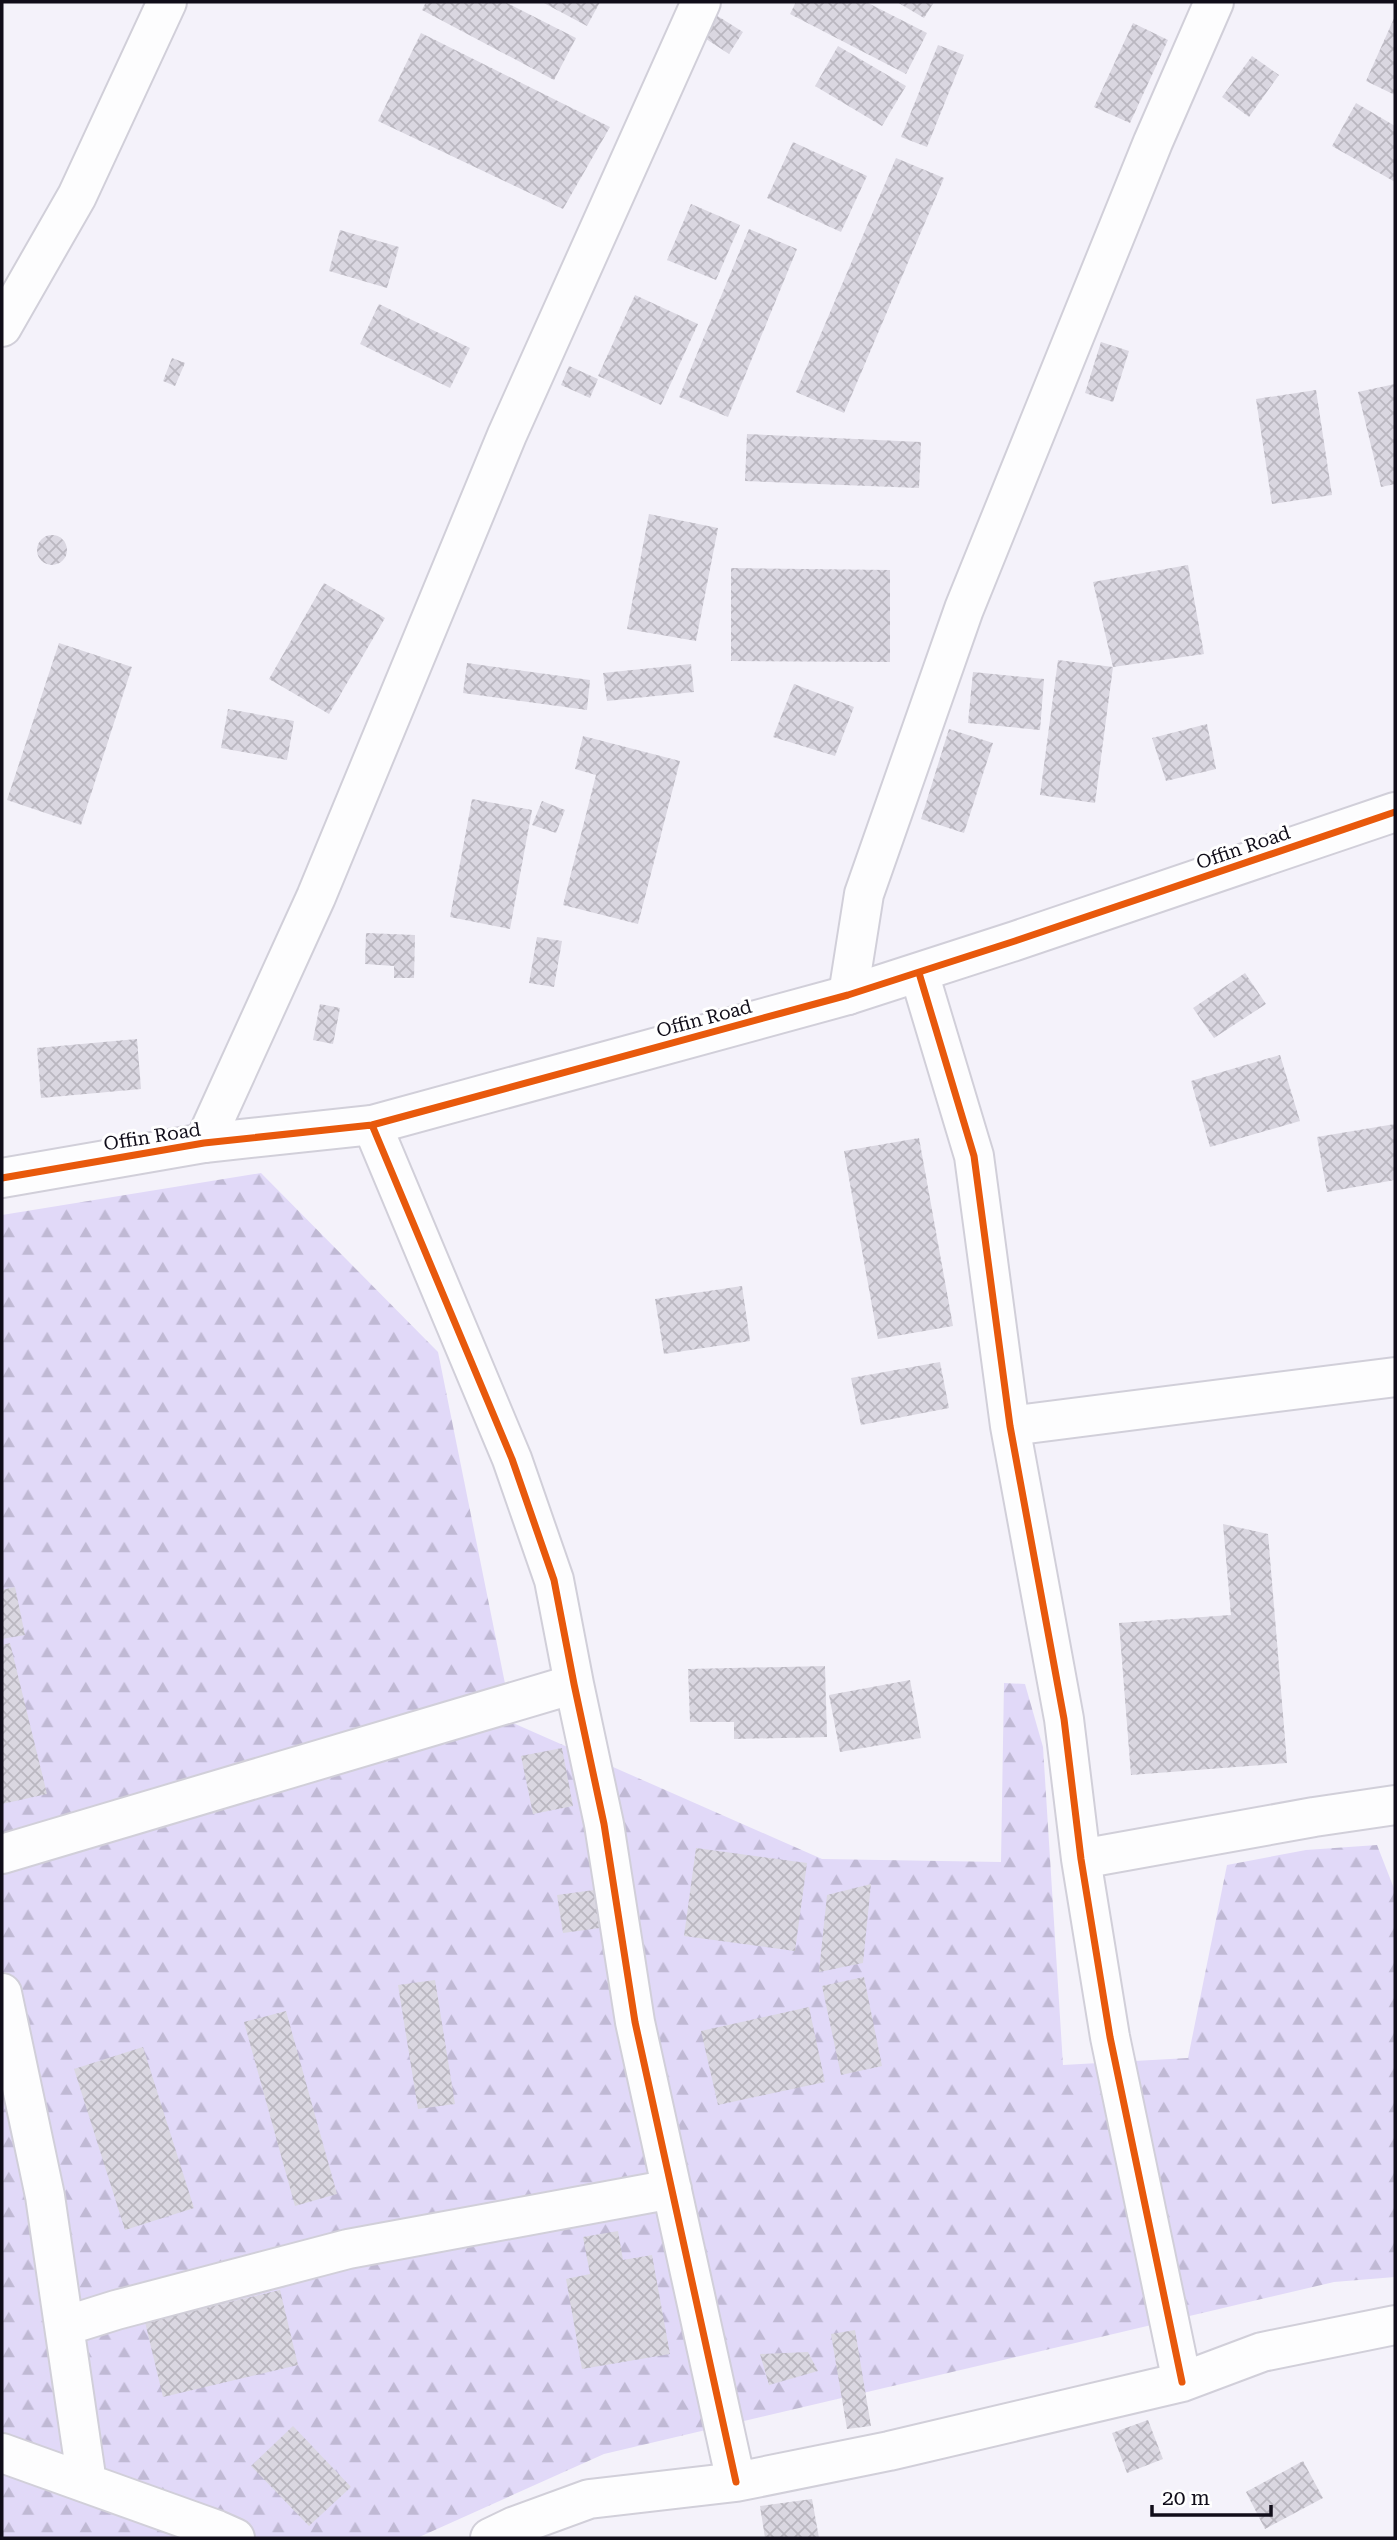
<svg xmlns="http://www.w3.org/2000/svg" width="1397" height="2540" viewBox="0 0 1397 2540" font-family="'Roboto Serif',serif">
<defs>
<pattern id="forest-firs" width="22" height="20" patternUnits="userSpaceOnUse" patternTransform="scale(1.75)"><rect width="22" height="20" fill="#e1d9f8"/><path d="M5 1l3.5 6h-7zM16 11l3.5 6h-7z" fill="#c0b9d4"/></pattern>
<pattern id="building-cross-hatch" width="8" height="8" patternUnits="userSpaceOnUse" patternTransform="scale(1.75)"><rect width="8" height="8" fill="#dad7e1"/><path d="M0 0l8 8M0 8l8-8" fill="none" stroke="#bab7c0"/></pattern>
</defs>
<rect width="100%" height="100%" fill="#f4f2fa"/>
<path fill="url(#forest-firs)" d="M261,1173L438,1352L513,1723L822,1859L1001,1862L1004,1683L1025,1684L1043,1747L1063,2065L1188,2058L1227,1865L1306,1850L1377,1845L1395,1891V2277L1334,2282L604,2454L417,2538H2V1215Z"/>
<path fill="url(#building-cross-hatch)" d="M426,2H505L576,38L554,80L422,10Z
M542,2H600L587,26Z
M796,2H866L927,33L906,74L790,14Z
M897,2H934L924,18Z
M716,15L743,32L729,54L703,37Z
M1395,16V95L1366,81Z
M1133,23L1168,40L1130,123L1094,107Z
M421,33L610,127L563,209L378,121Z
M938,45L964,55L927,147L901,137Z
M838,46L906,86L882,126L815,86Z
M1252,56L1279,75L1249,117L1222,97Z
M1356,103L1395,126V182L1332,146Z
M793,142L867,176L841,232L767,198Z
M896,158L944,178L844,413L796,392Z
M691,204L740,225L716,280L667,260Z
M749,229L797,249L728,417L679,397Z
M340,230L399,247L387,288L329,271Z
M635,295L698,324L661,405L598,376Z
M379,304L470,348L450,388L360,344Z
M1101,342L1129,351L1113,402L1085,393Z
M172,358L185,363L175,386L163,381Z
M569,366L598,379L590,398L561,385Z
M1395,384V484L1381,487L1358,392Z
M1316,390L1332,495L1272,504L1256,399Z
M747,434L921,442L919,488L745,481Z
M649,514L718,528L696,641L627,629Z
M37 550a15 15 0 1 1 30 0a15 15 0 1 1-30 0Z
M1188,565L1204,654L1113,667L1095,803L1040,795L1058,660L1113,667L1093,582Z
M731,568L890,570V662L731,661Z
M324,583L385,618L329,714L269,679Z
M59,643L132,667L81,825L7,800Z
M467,663L590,680L587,710L463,693Z
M691,664L694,692L607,701L603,673Z
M973,672L1044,679L1040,730L968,723Z
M794,684L854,707L835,756L773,737Z
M228,709L294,721L287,760L221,748Z
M1207,724L1216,769L1166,781L1152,738Z
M949,729L993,743L964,833L921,819Z
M583,736L680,761L638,924L563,905L596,775L575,769Z
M472,799L532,810L510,929L450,917Z
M542,801L565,810L556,833L532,825Z
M366,933L415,935L414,978H394V966L365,964Z
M537,937L562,941L554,987L529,983Z
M1245,973L1266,1004L1214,1038L1193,1008Z
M320,1004L340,1008L333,1044L313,1040Z
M137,1039L141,1089L41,1098L37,1048Z
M1280,1055L1300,1121L1210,1147L1191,1081Z
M1395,1124V1180L1327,1192L1317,1137Z
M919,1138L953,1326L878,1339L844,1151Z
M742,1286L750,1341L664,1354L655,1299Z
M940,1362L949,1408L861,1425L851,1378Z
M1223,1524L1268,1534L1287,1763L1131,1775L1119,1623L1231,1615Z
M15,1587L25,1635L2,1639V1590Z
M10,1643L47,1794L2,1804V1645Z
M825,1666L827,1737L734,1739V1722H690L688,1669Z
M910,1680L921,1738L840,1752L829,1695Z
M562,1748L573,1806L533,1814L521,1756Z
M696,1848L807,1863L795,1951L684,1936Z
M871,1884L863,1963L819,1972L827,1895Z
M594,1890L600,1928L563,1933L557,1895Z
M864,1977L882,2066L841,2075L822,1986Z
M435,1980L455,2104L418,2109L398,1985Z
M809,2007L825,2082L718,2105L701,2031Z
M286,2011L337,2194L295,2206L244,2022Z
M143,2047L194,2208L125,2230L74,2069Z
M618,2231L623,2260L652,2255L670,2354L582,2369L566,2279L590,2274L583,2237Z
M280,2290L298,2365L163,2397L145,2322Z
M855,2330L871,2426L847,2429L831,2334Z
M808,2352L818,2371L769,2385L760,2354Z
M1148,2420L1163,2459L1127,2473L1112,2433Z
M293,2426L351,2487L309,2526L251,2466Z
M1303,2461L1323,2498L1265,2529L1246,2492Z
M812,2499L819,2538H765L760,2506Z"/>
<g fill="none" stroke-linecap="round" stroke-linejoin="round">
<defs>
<path id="street" d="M2,327L77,196L167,2
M919,973L974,1156L1010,1426L1064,1719L1081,1859L1110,2037L1182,2382
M848,995L864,894L964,609L1153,142L1214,2
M372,1125L512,1459L554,1580L574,1684L604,1824L635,2022L736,2482
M204,1143L316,897L507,435L701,2
M1010,1426L1395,1377
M2,1854L574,1684
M1081,1859L1314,1817L1395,1805
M2,1993L45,2196L87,2483
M65,2326L116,2310L348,2249L672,2189
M2,2453L217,2530L235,2538
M490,2538L515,2526L589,2499L736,2482L889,2451L1182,2382L1262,2352L1395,2325"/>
<path id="secondary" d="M2,1178L204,1143L372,1125L848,995L1015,941L1395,812"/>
</defs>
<use href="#street" stroke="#d1cfd9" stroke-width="42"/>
<use href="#secondary" stroke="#d1cfd9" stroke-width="42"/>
<use href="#street" stroke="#fdfdfe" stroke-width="38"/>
<use href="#secondary" stroke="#fdfdfe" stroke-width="38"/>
<defs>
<path id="cycleway" d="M919,973L974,1156L1010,1426L1064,1719L1081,1859L1110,2037L1182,2382
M372,1125L512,1459L554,1580L574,1684L604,1824L635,2022L736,2482
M2,1178L204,1143L372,1125L848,995L1015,941L1395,812"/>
</defs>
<use href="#cycleway" stroke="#fff" stroke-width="11"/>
<use href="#cycleway" stroke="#e8590c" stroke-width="7"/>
</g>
<g text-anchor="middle" stroke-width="6" stroke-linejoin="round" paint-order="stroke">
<g font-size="19" fill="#100d19" stroke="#fff">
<text transform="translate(1243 847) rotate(-19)" y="7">Offin Road</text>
<text transform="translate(704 1018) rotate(-15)" y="7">Offin Road</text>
<text transform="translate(152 1136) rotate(-9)" y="7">Offin Road</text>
</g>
</g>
<rect width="1397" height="2540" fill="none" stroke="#100d19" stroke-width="7"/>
<path d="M1152 2505v10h119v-10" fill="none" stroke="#100d19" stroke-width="3.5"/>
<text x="1162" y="2505" font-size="21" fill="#100d19" stroke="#ffffff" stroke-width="5" paint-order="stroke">20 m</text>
</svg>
